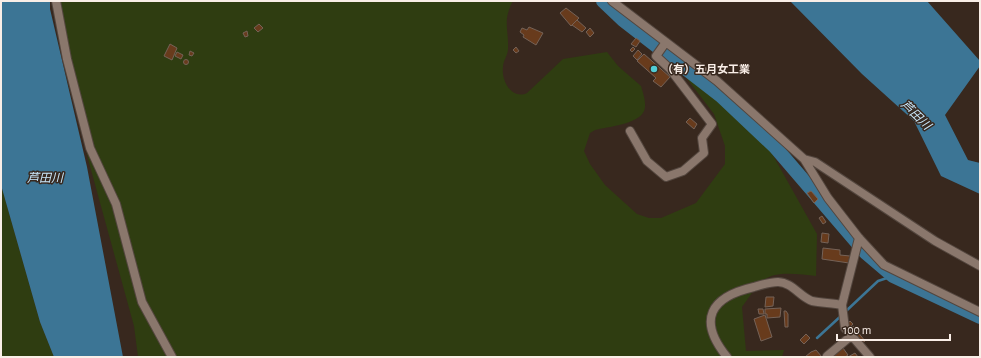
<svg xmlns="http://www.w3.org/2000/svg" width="981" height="358" viewBox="0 0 981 358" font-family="'Alegreya Sans','Noto Sans JP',sans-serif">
<rect width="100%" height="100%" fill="#38281e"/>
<path fill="#2f3d11" d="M56,1H513C502,21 509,29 508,49C508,55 503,61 503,67C501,81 512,100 527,93L563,59L607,52L618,66L641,86C643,93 647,104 644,111C639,124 607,127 595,130L590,133L584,151L590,164L605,185L637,214L649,218H661L696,203L725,164V146L714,114L678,67L685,59L770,150L817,234L816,276C801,275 777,270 764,280C755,287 748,299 742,307L746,351L784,350L782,357H138L134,326L88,159Z
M1,185L40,322L54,357H1Z"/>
<path fill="#3c7595" d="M1,1H50V9L87,167L123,357H54L40,322L1,185Z
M790,1H927L980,61V66L945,115L968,160L980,163V194L941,176L914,121L862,74Z"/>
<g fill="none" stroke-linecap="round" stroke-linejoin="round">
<path stroke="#3c7595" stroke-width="2.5" d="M845,312L878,281L893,276
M817,338L842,315"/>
<path stroke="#3c7595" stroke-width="14" d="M603,1L623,20L721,96L775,147L866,253L893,276L980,317"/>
</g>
<path fill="#683b1c" stroke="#756257" d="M566,8L579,18L571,26L560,13Z
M577,20L586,28L582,32L572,25Z
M259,24L263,28L258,32L254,28Z
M529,27L543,33L536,45L523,37L524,35L520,32L522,28L527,30Z
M590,28L594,33L590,37L586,32Z
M247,31L248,36L245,37L243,33Z
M636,38L640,41L636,47L631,44Z
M170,44L177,48L172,60L164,56Z
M516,47L519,51L516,53L513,50Z
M633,47L635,49L632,52L630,50Z
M638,50L642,54L637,60L633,56Z
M190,51L194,53L192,56L189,55Z
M177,52L183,55L181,59L175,56Z
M644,54L670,77L661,87L653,81L656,78L637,61Z
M183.5 62a2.5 2.5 0 1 1 5 0a2.5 2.5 0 1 1-5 0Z
M690,118L697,124L694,129L686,122Z
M811,191L818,199L814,203L807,193Z
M822,216L826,222L823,224L819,218Z
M822,233L829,234L828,243L821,242Z
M823,248L840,250V255L850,256L849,263L822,259Z
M766,297H774L773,306L765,307Z
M781,308L780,317L767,318V314H765V309Z
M758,309H763L764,314H759Z
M784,311H786L788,314V327H785Z
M765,315L772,337L761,341L754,319Z
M850,321L853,324L850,327L847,324Z
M853,326L865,341L861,344L849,329Z
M806,334L810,338L804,344L800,340Z
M843,348L848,355L845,357H834L832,355Z
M816,350L822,357H805L811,352Z
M855,353L858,357H848Z"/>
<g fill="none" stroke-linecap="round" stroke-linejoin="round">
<defs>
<path id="minor" d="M56,1L67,59L90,148L116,204L142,302L172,357
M612,1L717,81L804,159L815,162L935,241L980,266
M630,131L647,161L666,177L683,171L704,153L702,138L712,124L670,69L656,56L666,42
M804,159L828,198L859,238L884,265L980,312
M859,238L842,305L845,328L870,357
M827,356L851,336
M727,357C697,320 710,297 754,287C761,285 770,282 778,282C792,282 800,297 812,301C822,303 833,303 842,305"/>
</defs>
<use href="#minor" stroke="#53463e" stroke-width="10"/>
<use href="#minor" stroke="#8a776c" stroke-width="8"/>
</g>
<circle fill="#51ccd4" stroke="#38281e" stroke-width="1.5" cx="654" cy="69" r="4"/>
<g text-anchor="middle" stroke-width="3" stroke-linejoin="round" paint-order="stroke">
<g font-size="11" font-weight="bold" fill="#f9eee7" stroke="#38281e" text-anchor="start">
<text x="662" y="73">（有）五月女工業</text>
</g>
<g font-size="12" font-style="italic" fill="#c9e9fd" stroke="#38281e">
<text transform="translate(916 115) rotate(44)" y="4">芦田川</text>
<text x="45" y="182">芦田川</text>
</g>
</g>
<rect width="981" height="358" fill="none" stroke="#f9eee7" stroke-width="4"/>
<path d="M837 334v6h113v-6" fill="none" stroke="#f9eee7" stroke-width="2"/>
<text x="843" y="334" font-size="12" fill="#f9eee7" stroke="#38281e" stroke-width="3" paint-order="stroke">100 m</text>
</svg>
